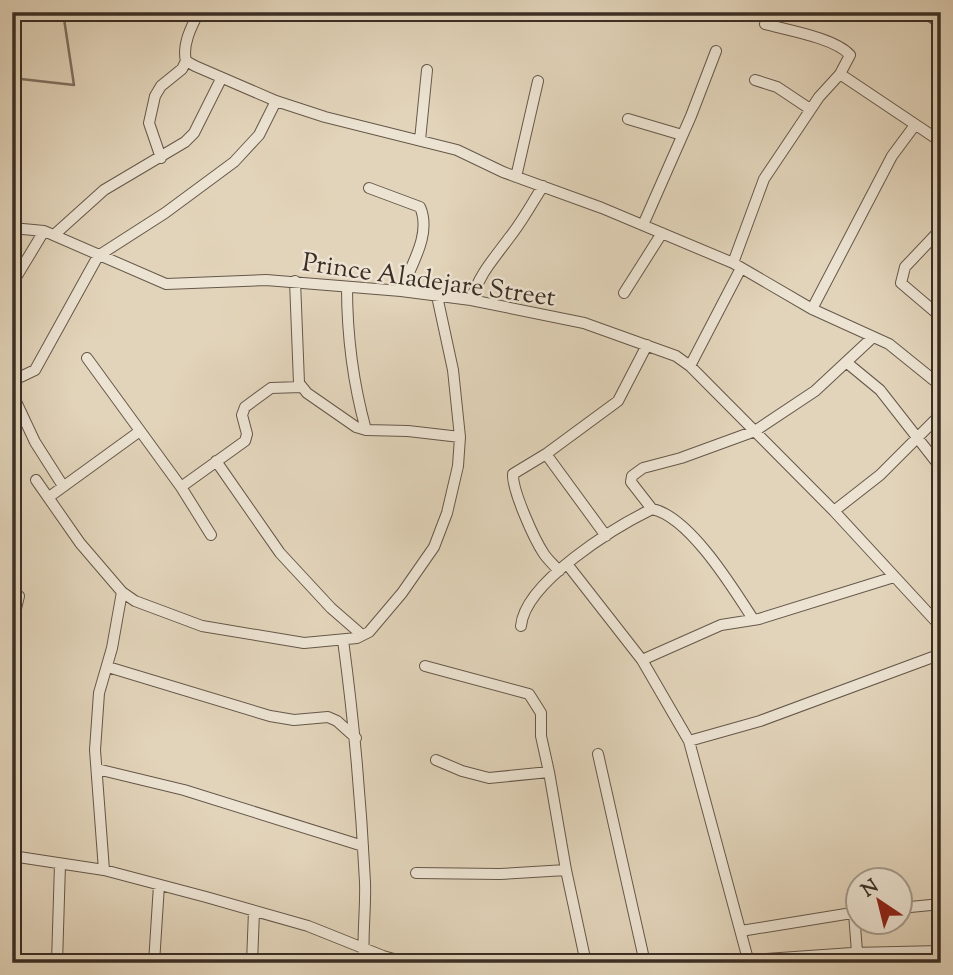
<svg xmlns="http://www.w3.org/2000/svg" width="953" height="975" viewBox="0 0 953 975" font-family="'Sorts Mill Goudy',serif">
<rect width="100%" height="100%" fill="#e2d4ba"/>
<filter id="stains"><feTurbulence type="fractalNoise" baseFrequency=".00286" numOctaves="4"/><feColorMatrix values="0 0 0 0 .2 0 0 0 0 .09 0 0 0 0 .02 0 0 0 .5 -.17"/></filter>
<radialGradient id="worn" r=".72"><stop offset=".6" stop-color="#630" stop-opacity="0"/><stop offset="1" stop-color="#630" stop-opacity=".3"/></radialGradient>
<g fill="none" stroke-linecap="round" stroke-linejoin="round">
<path stroke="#7d7060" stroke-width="2.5" d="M916,12L941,30
M12,78L74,85L63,12"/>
<defs>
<path id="minor" d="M199,12C191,27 182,45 186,61L195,66L276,101L325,117L457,150L503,172L602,208L733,263L812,309L889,344L941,386
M840,74L937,139
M755,80L777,87L810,109
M628,119L682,135
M420,140L427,70
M161,158L149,123L155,96L161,86L182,69L186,61
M516,177L538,81
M369,188L420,207C432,234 411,265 401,291
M643,225L691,116L716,51
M12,228L44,231L166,284L266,280L401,291L471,300L584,323L676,356L690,366L834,511L941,627
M941,229L905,267L901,283L941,317
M54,235L104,190L185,142L194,133L221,79
M733,263L764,179L819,97L840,74L850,55C835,38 787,30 765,24
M295,281L299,383L307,393L356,427L366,430L408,431L460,437
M12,284L44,231
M347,287C347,336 353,383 366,430
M624,293L662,233
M471,300C480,273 493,260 509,238C522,222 532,203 543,186
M812,309L892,156L915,125
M87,358L181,487L211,535
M846,362L880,390L941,468
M690,366L741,268
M12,381L35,370L98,256L165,213L234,162L259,135L276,101
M12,393L35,442L63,486
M546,454L606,536
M216,461L280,553L331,608L362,635
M36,480L80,543L122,592L135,601L202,626L304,643L357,638L369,632L402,593L434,547L447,513L458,466L460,437L453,370L437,296
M181,487L245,441L247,434L242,415L245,407L271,388L301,387
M49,497L140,431
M652,509L631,482L632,476L643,468L681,458L755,431L815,391L873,337
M834,511L880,475L941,414
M567,564L642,660L689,741L749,963
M559,571C554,565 548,560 544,554C534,539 512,490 513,474L546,454L618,401L647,345
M12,625L19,596
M521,626C525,582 615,527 652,509C689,516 733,588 753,619
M343,640C354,721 361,801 365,882C366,909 362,936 364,963
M642,660L721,625L759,619L894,577
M425,666L529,694L541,713V736L549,772L566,870L586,963
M108,667L270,716L294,720L328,717L337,721L356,738
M689,741L760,721L941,654
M598,754L645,963
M436,760L462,771L489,778L549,772
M97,769L184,790L363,846
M12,856L104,870L206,897L308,926L383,956L408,963
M104,870L95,750L99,693L112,648L122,592
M416,873L500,874L566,870
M900,908L941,904
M854,913L857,952
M741,931L858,912
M57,963L60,864
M154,963L159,885
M252,963L254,911
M708,963L852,953L941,951"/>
</defs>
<use href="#minor" stroke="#65584a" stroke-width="12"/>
<use href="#minor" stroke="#ece3d2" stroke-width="10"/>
</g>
<g text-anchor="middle" stroke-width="5" stroke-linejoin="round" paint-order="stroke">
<g font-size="26" fill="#3b2e25" stroke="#ece3d2">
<text transform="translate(429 279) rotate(8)" y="9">Prince Aladejare Street</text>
</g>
</g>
<rect width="953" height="975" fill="none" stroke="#e2d4ba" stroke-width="42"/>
<rect x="14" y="14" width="925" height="947" fill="none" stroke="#3b2e25" stroke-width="3.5"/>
<rect x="21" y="21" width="911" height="933" fill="none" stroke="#3b2e25" stroke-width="2"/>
<g transform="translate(879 901) rotate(325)"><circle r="33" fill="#ece3d2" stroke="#a59b8d" stroke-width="2"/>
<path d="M0-5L12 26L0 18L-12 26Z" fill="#8f2418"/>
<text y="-10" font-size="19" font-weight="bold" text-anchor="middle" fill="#3b2e25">N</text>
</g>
<rect width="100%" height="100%" filter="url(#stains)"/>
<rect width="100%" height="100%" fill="url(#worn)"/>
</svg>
